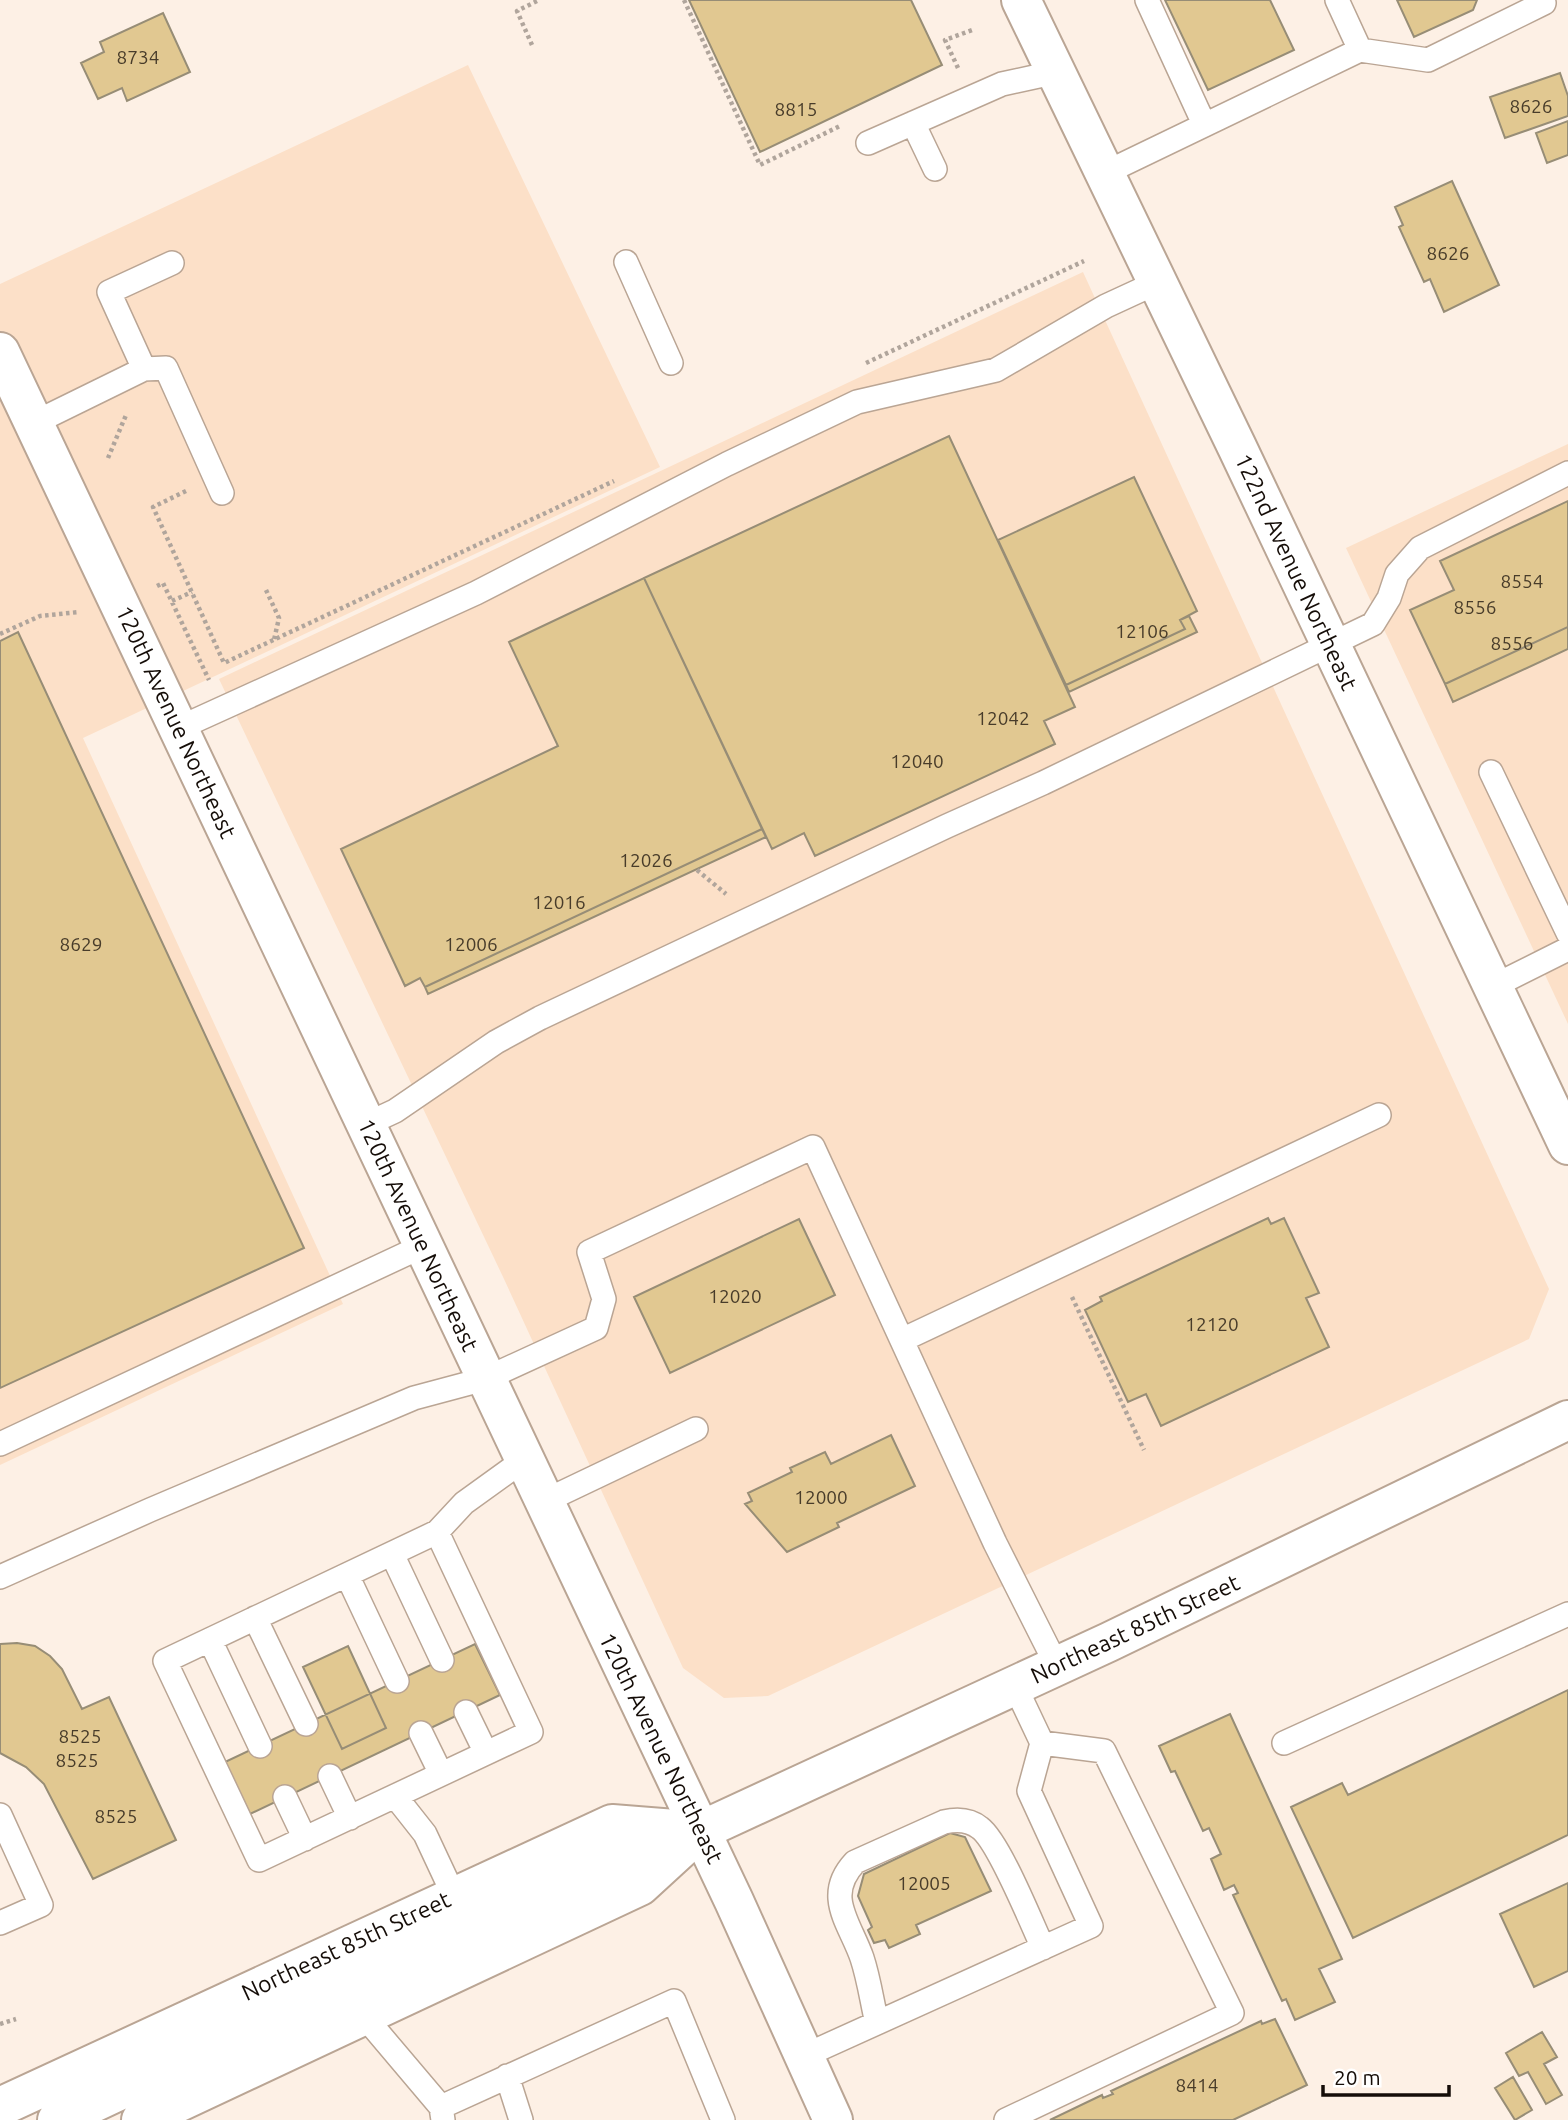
<svg xmlns="http://www.w3.org/2000/svg" width="1568" height="2120" viewBox="0 0 1568 2120" font-family="Ubuntu,sans-serif">
<rect width="100%" height="100%" fill="#fdf0e5"/>
<path fill="#fce0c8" d="M468,65L660,467L83,738L343,1304L0,1465V284Z
M1083,272L1549,1289L1529,1339L768,1696L724,1698L683,1668L504,1279L219,679Z
M1568,444V1024L1346,548Z"/>
<path fill="#e1c891" stroke="#978d76" stroke-width="2" d="M689,0H911L942,65L760,152Z
M1165,0H1270L1294,50L1208,90Z
M1397,0H1477L1473,10L1414,37Z
M163,13L190,72L127,101L122,88L98,99L81,63L104,52L100,42Z
M1560,73L1568,96V116L1505,138L1490,97Z
M1568,121V155L1547,163L1536,133Z
M1452,181L1499,285L1444,312L1430,279L1424,282L1399,227L1403,225L1395,207Z
M949,436L1075,707L1044,721L1055,744L815,856L804,833L772,849L644,578Z
M1134,477L1197,611L1180,620L1185,629L1066,685L998,540Z
M1568,501V627L1445,684L1410,610L1454,590L1440,561Z
M644,578L762,829L425,987L420,978L405,986L341,849L558,746L509,642Z
M1189,616L1197,632L1069,692L1066,685L1185,629L1180,620Z
M1568,627V649L1453,702L1445,684Z
M18,632L304,1248L0,1388V641Z
M762,829L766,837L428,994L425,987Z
M1268,1218L1271,1224L1284,1218L1319,1293L1306,1298L1329,1347L1161,1426L1146,1394L1128,1402L1085,1310L1102,1301L1100,1297Z
M799,1219L835,1295L670,1373L634,1297Z
M891,1435L915,1486L837,1523L839,1527L787,1552L745,1504L752,1501L748,1493L792,1472L790,1468L825,1452L831,1464Z
M17,1643L35,1646L50,1656L62,1669L82,1709L109,1697L176,1840L93,1879L44,1784L26,1767L0,1753V1644Z
M475,1644L500,1695L250,1814L225,1762Z
M348,1646L386,1728L342,1749L303,1667Z
M1568,1690V1835L1353,1938L1291,1807L1342,1783L1348,1795Z
M1230,1714L1342,1959L1319,1969L1335,2002L1295,2020L1286,1999L1282,2001L1233,1895L1238,1893L1234,1885L1224,1890L1211,1859L1221,1854L1209,1828L1203,1831L1175,1771L1171,1772L1159,1746Z
M950,1833L965,1837L991,1891L916,1925L920,1934L889,1948L885,1940L874,1943L868,1930L872,1927L858,1896L864,1874Z
M1568,1883V1971L1534,1987L1500,1914Z
M1275,2019L1307,2085L1233,2120H1050L1102,2095L1103,2098L1113,2094L1111,2091L1261,2021L1262,2024Z
M1542,2032L1557,2057L1544,2064L1562,2095L1546,2104L1528,2072L1519,2076L1506,2053Z
M1513,2077L1532,2110L1515,2120L1495,2088Z"/>
<g fill="none" stroke-linecap="round" stroke-linejoin="round">
<defs>
<path id="lane" d="M1147,0L1204,124
M1360,50L1428,60L1544,3L1542,0
M913,123L935,169
M868,143L1002,84L1057,72
M1105,173L1360,50L1337,0
M626,262L671,363
M144,369L109,292L172,263
M34,423L144,369L166,368L222,493
M179,728L476,593L727,464L857,402L996,370L1106,306L1158,282
M1491,772L1568,933
M1492,987L1568,949
M367,1124L395,1111L496,1042L540,1018L947,826L1043,783L1373,624L1389,598L1397,574L1420,548L1568,473
M902,1340L1379,1115
M0,1444L423,1246
M545,1501L696,1429
M437,1532L531,1732L259,1860L165,1661Z
M437,1532L464,1503L525,1459
M392,1554L442,1660
M347,1575L397,1681
M0,1577L150,1510L414,1398L485,1379L596,1328L604,1299L589,1252L813,1147L995,1543L1057,1666
M255,1618L306,1724
M210,1640L260,1746
M466,1712L486,1753
M421,1733L441,1774
M1284,1743L1568,1614
M330,1776L350,1818
M395,1796L425,1834L454,1896
M285,1797L305,1839
M0,1815L41,1905L0,1923
M364,2016L441,2107L443,2120
M877,2023C872,2002 869,1979 862,1958C850,1923 823,1896 855,1862L944,1822C957,1819 969,1819 980,1828C999,1842 1031,1922 1043,1948
M804,2056L1091,1926L1029,1791L1042,1743L1015,1686
M507,2076L521,2120
M441,2107L674,2001L723,2120
M1006,2120L1232,2013L1104,1751L1042,1743"/>
<path id="secondary" d="M1021,0L1237,447L1568,1145
M0,352L734,1901L833,2120"/>
<path id="primary" d="M0,2107L612,1824L700,1831
M57,2120L601,1864L684,1836
M141,2120L640,1886L700,1831L1109,1642L1568,1420"/>
</defs>
<use href="#lane" stroke="#baa594" stroke-width="26"/>
<use href="#secondary" stroke="#baa594" stroke-width="42"/>
<use href="#primary" stroke="#baa594" stroke-width="42"/>
<path stroke="#b0a59c" stroke-width="4.5" stroke-dasharray="3.5 3.5" stroke-linecap="butt" d="M684,0L760,165L840,126
M532,45L517,11L539,0
M958,68L945,40L975,29
M866,363L1084,261
M108,458L126,415
M186,491L153,507L224,663L614,481
M157,586L163,583L209,680
M266,590L279,618L274,640
M172,601L192,592
M0,634L40,616L79,612
M697,870L726,894
M1072,1297L1144,1450
M0,2024L16,2019"/>
<use href="#lane" stroke="#fff" stroke-width="23"/>
<use href="#secondary" stroke="#fff" stroke-width="38"/>
<use href="#primary" stroke="#fff" stroke-width="38"/>
</g>
<g text-anchor="middle" stroke-width="6" stroke-linejoin="round" paint-order="stroke">
<g font-size="19" fill="#483c2a">
<text x="138" y="64">8734</text>
<text x="1531" y="113">8626</text>
<text x="796" y="116">8815</text>
<text x="1448" y="260">8626</text>
<text x="1522" y="588">8554</text>
<text x="1475" y="614">8556</text>
<text x="1142" y="638">12106</text>
<text x="1512" y="650">8556</text>
<text x="1003" y="725">12042</text>
<text x="917" y="768">12040</text>
<text x="646" y="867">12026</text>
<text x="559" y="909">12016</text>
<text x="81" y="951">8629</text>
<text x="471" y="951">12006</text>
<text x="735" y="1303">12020</text>
<text x="1212" y="1331">12120</text>
<text x="821" y="1504">12000</text>
<text x="80" y="1743">8525</text>
<text x="77" y="1767">8525</text>
<text x="116" y="1823">8525</text>
<text x="924" y="1890">12005</text>
<text x="1197" y="2092">8414</text>
</g>
<g font-size="23" fill="#150d08" stroke="#fff">
<text transform="translate(1296 572) rotate(65)" y="8">122nd Avenue Northeast</text>
<text transform="translate(176 722) rotate(65)" y="8">120th Avenue Northeast</text>
<text transform="translate(418 1235) rotate(65)" y="8">120th Avenue Northeast</text>
<text transform="translate(1135 1629) rotate(-25)" y="8">Northeast 85th Street</text>
<text transform="translate(661 1748) rotate(64)" y="8">120th Avenue Northeast</text>
<text transform="translate(346 1946) rotate(-25)" y="8">Northeast 85th Street</text>
</g>
</g>
<path d="M1323 2085v10h126v-10" fill="none" stroke="#150d08" stroke-width="3.5"/>
<text x="1334" y="2085" font-size="21" fill="#150d08" stroke="#ffffff" stroke-width="5" paint-order="stroke">20 m</text>
</svg>
